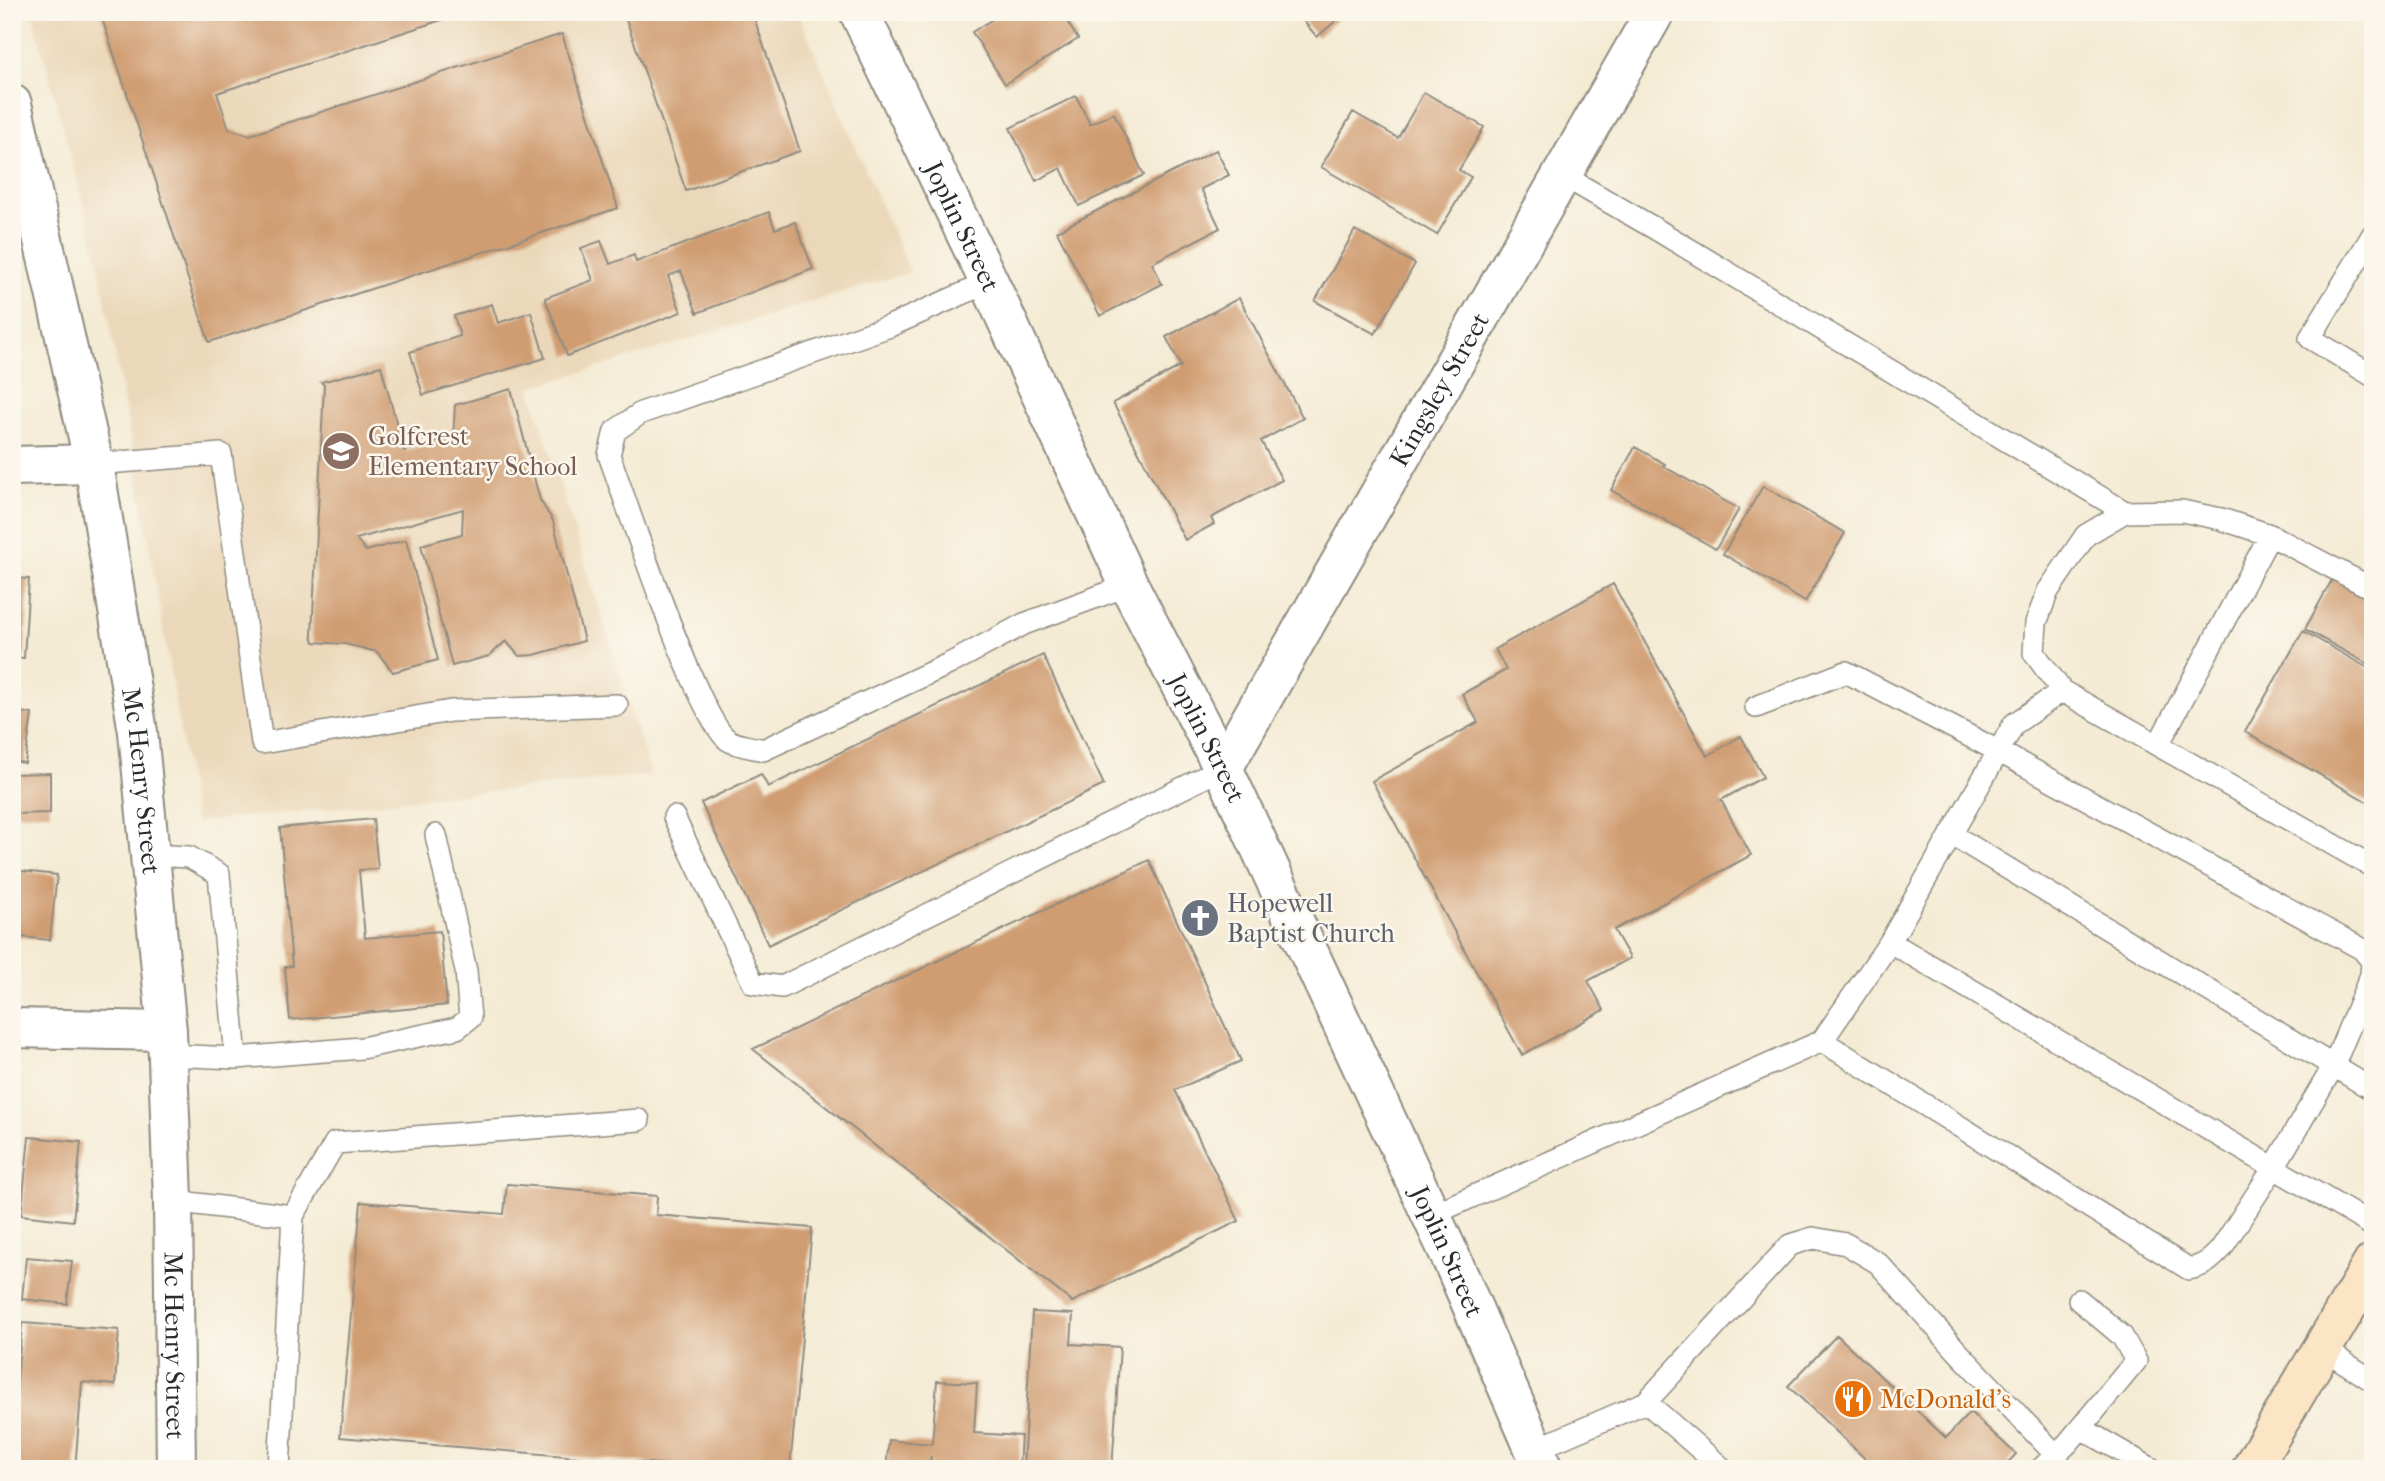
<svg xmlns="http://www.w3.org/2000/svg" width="2385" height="1481" viewBox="0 0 2385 1481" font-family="'IM FELL French Canon',serif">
<rect width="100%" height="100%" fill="#fbf7ec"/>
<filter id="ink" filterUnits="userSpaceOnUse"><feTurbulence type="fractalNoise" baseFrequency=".0143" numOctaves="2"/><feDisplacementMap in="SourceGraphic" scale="14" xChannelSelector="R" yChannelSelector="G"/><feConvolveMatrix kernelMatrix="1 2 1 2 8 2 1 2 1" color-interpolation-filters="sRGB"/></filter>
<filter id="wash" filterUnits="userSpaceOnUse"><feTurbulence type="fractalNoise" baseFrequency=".00686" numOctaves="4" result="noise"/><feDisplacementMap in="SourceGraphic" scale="28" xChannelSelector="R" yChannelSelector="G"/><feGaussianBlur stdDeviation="1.57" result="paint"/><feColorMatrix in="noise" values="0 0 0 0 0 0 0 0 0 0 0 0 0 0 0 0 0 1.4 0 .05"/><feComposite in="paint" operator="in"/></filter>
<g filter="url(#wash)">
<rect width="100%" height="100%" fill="#f4ebd4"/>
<path fill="#ebd8ba" d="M32,12H797L910,272L530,388L651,775L195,822L144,513L97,254Z"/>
<g id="blocks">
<path fill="#d09d72" d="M100,12H466L217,93L229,129L250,135L562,34L618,208L209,342Z
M637,12H752L800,151L686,191L625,16Z
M1004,12H1061L1078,39L1005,84L972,32Z
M1296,12H1346L1317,37Z
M1424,92L1484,127L1459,170L1471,177L1437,235L1321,167L1353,112L1398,138Z
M1076,96L1090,124L1114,113L1144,175L1079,206L1061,168L1036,181L1010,128Z
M1216,150L1229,175L1201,189L1220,228L1152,263L1162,284L1100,316L1057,231Z
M769,212L775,229L795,222L813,269L697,313L681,271L668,276L681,312L567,356L545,298L593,280L581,248L601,241L610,264L634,255L636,262Z
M1355,230L1415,264L1375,334L1315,301Z
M1239,298L1303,418L1261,441L1282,480L1211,518L1214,524L1185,540L1113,403L1181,366L1166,337Z
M492,304L498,323L531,312L545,358L423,395L410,352L460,336L454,316Z
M381,366L404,451L453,438L455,405L511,389L540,500L553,521L584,641L534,655L519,656L506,641L489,656L452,666L421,545L462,534L463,509L356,539L366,551L406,540L438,660L393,672L377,652L345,644L314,642L312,635L324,385L321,382Z
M1635,447L1665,464L1663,466L1739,509L1716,549L1611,490Z
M1763,486L1845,533L1805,602L1723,554Z
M2334,576L2373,598V667L2305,629Z
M12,578L29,579L24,658H12Z
M1613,584L1707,756L1741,736L1763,777L1721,800L1751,855L1614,930L1630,958L1588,981L1604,1010L1522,1055L1372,781L1478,722L1462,694L1506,670L1495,649Z
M2303,631L2373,671V805L2245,732Z
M1043,655L1104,785L768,945L701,803L761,774L768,787Z
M12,711L32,714L25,763L12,761Z
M50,773V813L12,814V774Z
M373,819L378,869L359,870L365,938L440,931L447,1005L290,1020L285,967L292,966L280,828Z
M1149,860L1241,1061L1175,1090L1239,1221L1072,1302L753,1049Z
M12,870L57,875L50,940L12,936Z
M29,1137L81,1142L73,1221L21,1215Z
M507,1184L657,1196L656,1215L812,1228L790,1469H721L340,1437L361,1202L504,1214Z
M26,1257L72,1261L67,1304L22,1299Z
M1032,1312L1073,1314L1071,1344L1120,1347L1112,1469H1023Z
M22,1323L119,1330L115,1385L82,1382L75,1469H12V1441Z
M1837,1335L1946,1438L1970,1412L2016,1454L2002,1469H1876L1788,1386Z
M937,1381L977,1383L974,1433L1021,1436L1019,1469H930L931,1456L929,1469H886L889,1440L932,1444Z"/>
</g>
</g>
<g filter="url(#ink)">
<use href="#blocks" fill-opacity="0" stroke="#908b80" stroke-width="2"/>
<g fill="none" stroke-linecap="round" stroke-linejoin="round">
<defs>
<path id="lane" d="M1562,175L1654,228L2125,512
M2373,234L2310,338L2373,376
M989,282L890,326L641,413L615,431L609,455C626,501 698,720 728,740C737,746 753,747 763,750L951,663L1024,624L1129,585
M94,464L221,454L262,743L451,711L617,705
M2373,589L2270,535L2221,519L2182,511L2125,512L2086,535L2048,591L2036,623L2034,653L2062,691L2373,867
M1756,707L1846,672L1998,751L2362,949L2372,961L2371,975L2333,1067L2273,1169L2221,1249C2211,1260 2204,1266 2189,1269L1822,1041
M2158,745L2270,535
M674,817L753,983L782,987L1223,768
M1951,834L2373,1090
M150,855L189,857L219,874L236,1058
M1890,942L2373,1226
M167,1055L236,1058L362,1048L457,1028L470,1018L466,971L436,835
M173,1201L293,1216L335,1143L639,1120
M1431,1215L1822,1041L1890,942L2014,724L2062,691
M2322,1348L2373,1381
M1646,1402L1790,1245L1813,1238L1846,1244L1878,1263L1958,1352L2056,1455
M2081,1428L2152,1469
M1534,1450L1646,1402L1723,1469
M279,1469L293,1216
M2041,1469L2068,1443L2136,1361L2122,1336L2079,1300"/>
<g id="street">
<path id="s1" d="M859,12L989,282L1129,585L1223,768L1452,1260L1543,1469"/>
<path id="s2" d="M12,104L94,464L138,732L167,1031L173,1201L176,1469"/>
<path d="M12,466L94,464"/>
<path id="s3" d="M1223,768L1655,12"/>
<path d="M12,1028L167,1031"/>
</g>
<path id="secondary" d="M2251,1469L2373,1263"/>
</defs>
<use href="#lane" stroke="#908b80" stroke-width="24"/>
<use href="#street" stroke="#908b80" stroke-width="42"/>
<use href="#secondary" stroke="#908b80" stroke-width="42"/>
<use href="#lane" stroke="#fff" stroke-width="21"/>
<use href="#street" stroke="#fff" stroke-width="38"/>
<use href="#secondary" stroke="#fce5c4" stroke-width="38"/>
</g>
</g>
<defs>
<symbol id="school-disc" viewBox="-11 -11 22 22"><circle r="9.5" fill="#8d6e63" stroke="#fbf7ec"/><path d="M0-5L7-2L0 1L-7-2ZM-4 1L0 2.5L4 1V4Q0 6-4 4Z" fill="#fff"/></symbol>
<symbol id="church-disc" viewBox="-11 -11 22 22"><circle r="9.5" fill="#6b7280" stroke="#fbf7ec"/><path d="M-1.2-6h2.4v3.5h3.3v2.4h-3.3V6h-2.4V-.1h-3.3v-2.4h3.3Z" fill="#fff"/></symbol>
<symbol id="restaurant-disc" viewBox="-11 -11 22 22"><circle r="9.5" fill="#e8710a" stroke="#fbf7ec"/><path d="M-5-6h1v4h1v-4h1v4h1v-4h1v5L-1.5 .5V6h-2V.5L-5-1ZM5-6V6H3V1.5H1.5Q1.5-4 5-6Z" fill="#fff"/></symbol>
</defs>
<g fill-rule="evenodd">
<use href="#school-disc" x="319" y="429" width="44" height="44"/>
<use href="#church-disc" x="1178" y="896" width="44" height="44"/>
<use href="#restaurant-disc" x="1831" y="1377" width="44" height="44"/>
</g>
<g text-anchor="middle" stroke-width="5" stroke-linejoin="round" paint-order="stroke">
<g font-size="26" fill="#2b2b2b" stroke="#fbf7ec">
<text dy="9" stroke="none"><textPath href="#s1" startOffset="238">Joplin Street</textPath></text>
<text dy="9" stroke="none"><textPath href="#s3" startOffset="436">Kingsley Street</textPath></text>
<text dy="9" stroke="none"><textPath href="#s1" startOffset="805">Joplin Street</textPath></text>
<text dy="9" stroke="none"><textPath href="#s2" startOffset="690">Mc Henry Street</textPath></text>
<text dy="9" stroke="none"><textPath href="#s1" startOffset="1372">Joplin Street</textPath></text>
<text dy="9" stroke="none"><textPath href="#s2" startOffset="1256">Mc Henry Street</textPath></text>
</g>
<g font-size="26" fill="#785e54" stroke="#fbf7ec" text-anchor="start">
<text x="368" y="445">Golfcrest<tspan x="368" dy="30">Elementary School</tspan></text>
</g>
<g font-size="26" fill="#5b616d" stroke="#fbf7ec" text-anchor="start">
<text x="1227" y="912">Hopewell<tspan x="1227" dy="30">Baptist Church</tspan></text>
</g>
<g font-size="26" fill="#c56008" stroke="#fbf7ec" text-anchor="start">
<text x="1880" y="1408">McDonald's</text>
</g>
</g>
<rect width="2385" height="1481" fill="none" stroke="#fbf7ec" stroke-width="42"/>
</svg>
